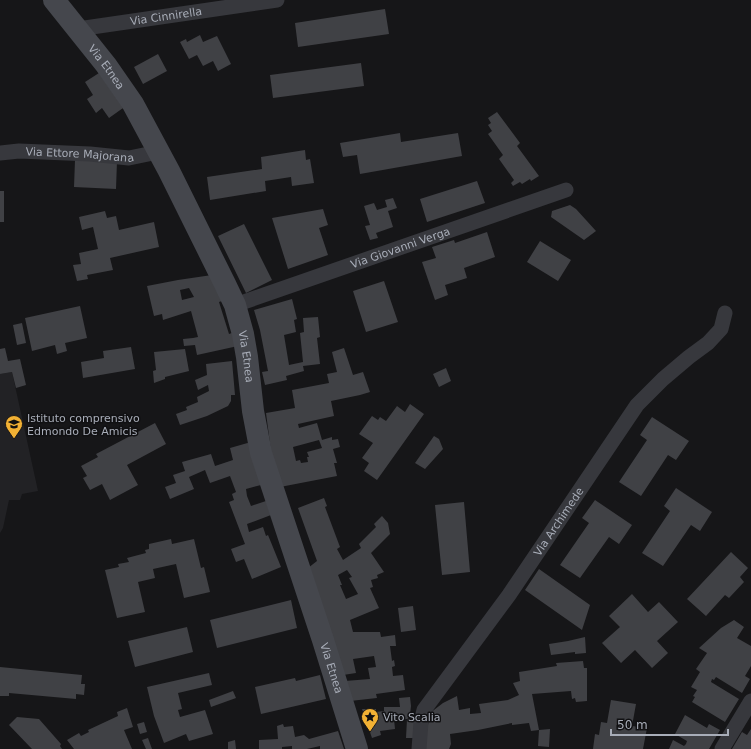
<svg xmlns="http://www.w3.org/2000/svg" width="751" height="749" viewBox="0 0 751 749" font-family="'DejaVu Sans',sans-serif">
<rect width="100%" height="100%" fill="#161618"/>
<path fill="#222225" d="M12,372L38,491L22,494L20,500H9L3,528L0,533V374Z"/>
<path fill="#404145" fill-rule="evenodd" d="M385,9L389,34L298,47L295,23Z
M200,35L203,42L217,36L231,64L218,71L213,61L203,66L197,55L189,59L180,42L186,39L187,42Z
M158,54L167,71L143,84L134,67Z
M361,63L364,86L273,98L270,75Z
M99,73L123,108L109,118L102,108L96,113L87,99L93,95L85,82Z
M497,112L520,143L517,146L539,176L531,181L530,179L522,184L520,182L513,186L511,183L514,180L499,159L503,155L488,134L492,131L488,125L491,123L488,118Z
M400,133L401,142L458,133L462,156L360,174L357,155L343,157L340,143Z
M305,150L306,160L310,159L314,183L292,186L291,177L265,181L266,191L210,200L207,177L262,169L261,157Z
M75,160L117,161L116,189L74,187Z
M477,181L485,203L427,222L420,199Z
M0,191H4V222H0Z
M393,198L397,208L388,211L393,227L376,233L378,238L370,240L365,226L370,225L364,206L374,203L377,210L387,207L385,200Z
M570,205L576,209L596,231L584,240L551,217L552,211Z
M323,209L328,225L319,228L328,255L288,269L272,218Z
M105,211L107,218L116,216L119,230L154,222L159,247L110,258L113,270L87,275L88,279L77,281L73,265L81,264L79,253L98,249L93,227L82,230L79,217Z
M244,224L272,280L246,293L218,236Z
M487,232L495,257L464,268L467,278L445,285L448,295L435,300L422,262L436,258L432,247L454,240L455,243Z
M540,241L571,260L558,281L527,262Z
M212,275L225,300L219,302L229,334L235,332L238,346L197,355L195,345L184,346L183,339L193,338L198,337L191,311L163,320L162,314L154,316L147,286L178,280ZM189,288L194,297L182,300L180,290Z
M384,281L398,322L366,332L353,291Z
M292,299L297,319L294,320L296,332L284,335L289,365L303,362L300,333L304,332L303,318L318,317L320,337L317,338L320,364L303,366L304,371L286,376L287,380L265,385L262,372L268,371L260,330L254,310Z
M80,306L87,338L65,343L67,351L57,354L55,345L32,351L25,318Z
M22,323L26,343L17,345L13,325Z
M131,347L135,369L83,378L81,362L104,358L103,351Z
M5,348L8,361L20,359L26,385L16,388L12,372L0,374V349Z
M344,348L353,375L363,372L370,392L360,395L331,401L334,416L298,424L299,428L317,423L322,440L332,437V440L338,439L340,447L333,449L337,463H334L337,476L280,487L273,466L266,413L295,408L292,390L329,383L327,374L337,372L332,352ZM319,440L322,448L307,452L309,457H307L308,462L301,463L300,460L296,461L293,447Z
M185,349L189,371L165,377V379L154,383L153,371L156,370L154,352Z
M232,361L235,395H231V401L228,406L207,416L180,425L176,414L187,410L186,407L198,402L197,397L209,391L208,385L198,390L195,380L207,375L206,364Z
M446,368L451,381L439,387L433,374Z
M410,404L424,414L377,480L364,471L369,463L362,458L373,443L359,434L372,416L378,420L380,417L386,421L397,406L405,412Z
M652,417L689,441L676,460L668,455L641,496L619,482L647,440L640,435Z
M155,423L166,444L127,465L138,485L110,500L102,484L90,490L83,478L87,476L81,466L98,457L96,454Z
M434,436L439,439L443,449L425,469L415,463Z
M251,442L261,485L246,489L247,496L251,506L266,501L271,515L247,524L249,532L263,527L266,536L268,535L281,567L252,579L244,559L236,562L231,549L245,544L229,502L234,500L232,494L236,492L230,476L210,483L205,470L189,477L194,489L170,499L165,487L176,483L173,475L185,471L182,462L211,454L215,466L233,460L230,448Z
M676,488L712,512L700,531L691,525L663,566L642,553L670,511L664,506Z
M324,498L327,506L325,507L340,547L337,549L343,560L361,548L359,544L376,527L374,524L382,516L388,523L390,534L371,553L384,572L377,575L378,578L371,580L373,587L370,588L379,608L350,620L353,632H380L381,637L395,635L396,646H390L392,661L394,660L395,666L392,667L393,676L403,675L405,690L376,694L377,698L350,701L345,681L370,679L368,668L376,667L374,656L353,659L356,673L343,675L308,568L317,561L298,508ZM347,570L352,577L349,578L358,594L346,599L340,585H342L338,575Z
M595,500L632,525L619,544L609,537L580,578L560,565L589,523L582,518Z
M464,502L470,572L442,575L435,505Z
M171,539L172,544L194,539L201,568L204,567L210,592L184,598L176,564L153,569L155,578L138,582L145,612L117,618L105,570L119,567L118,564L129,562L127,558L146,553L145,550L149,549V544Z
M731,552L748,568L740,577L744,582L729,598L725,595L706,616L687,599Z
M539,569L590,605L582,630L525,590Z
M632,594L648,612L659,602L678,622L657,641L668,653L652,668L635,650L621,663L602,643L620,627L609,616Z
M291,600L297,628L217,648L210,620Z
M413,606L416,630L401,632L398,608Z
M734,620L744,627L737,638L751,646V666L745,676L750,679L742,693L716,677L714,680L712,679L711,682L739,699L725,722L692,702L695,697L693,696L697,690L691,687L700,672L696,669L707,653L699,648L721,628Z
M187,627L193,652L135,667L128,641Z
M585,637L586,653L575,654V652L551,655L549,644L568,641Z
M583,661L584,668H587V701L576,702L575,698L572,699L571,691L532,694L539,730L550,729L549,747L538,746L539,730L531,731L529,723L512,725V723L478,730L450,734L451,744L449,749H424L430,713L443,703L457,696L459,710L470,708V714L481,713L479,704L508,700L519,695L513,683L520,681L519,672L557,666L556,663Z
M0,667L82,675L81,684H85L84,695L76,694V699L9,693V696H0Z
M209,673L212,685L178,693L182,709L178,710L180,717L205,710L213,734L189,741L186,734L164,743L154,716L147,687Z
M320,675L326,699L261,714L255,687L295,678L296,681Z
M233,691L236,698L211,707L209,700Z
M410,697L411,706L410,715L417,716L415,738H406L407,719L400,720V718L394,719L395,729L380,731L381,735L372,738L362,709H376V712L384,711V707H400L399,698Z
M611,700L636,704L632,726L647,728L643,749H593L595,734L599,735L601,722L607,723Z
M127,708L133,727L124,730L132,749H74L67,740L79,733L81,736L89,732L88,730L118,716L117,712Z
M685,715L707,728L709,724L720,730L709,749H669L673,740L684,746L686,744L687,741L675,734Z
M17,717L39,719L61,744L60,746L62,749H32L9,725Z
M144,722L147,732L140,734L137,724Z
M283,724L284,727L293,726L295,737L304,735L309,739L338,731L344,749H320V746L307,749H292V746L282,747V749H259V740L278,739L277,726Z
M751,729V749H732L742,732L747,735Z
M148,738L152,749H146L142,740Z
M235,740L236,749H228V742Z"/>
<g fill="none" stroke-linecap="round" stroke-linejoin="round">
<g stroke="#37383d" stroke-width="15">
<path id="s1" d="M78,29L277,0"/>
<path id="s2" d="M0,153L19,151L90,154L129,158L158,152"/>
<path id="s3" d="M235,305L566,190"/>
<path id="s4" d="M419,749L421,722L424,710L509,595L637,405L663,379L689,357L708,343L721,329L725,313"/>
<path d="M722,749L751,701"/>
</g>
<path stroke="#45474d" stroke-width="22" id="s5" d="M54,0L106,65L133,104L169,171L225,284L235,305L243,334L247,357L253,411L261,453L323,640L357,749"/>
</g>
<defs>
<symbol id="school-pin" viewBox="-11 -11 22 30"><path d="M0 17L-7.5 6A9.5 9.5 0 1 1 7.5 6Z" fill="#f2b134" stroke="#111113"/><path d="M0-5L7-2L0 1L-7-2ZM-4 1L0 2.5L4 1V4Q0 6-4 4Z" fill="#111"/></symbol>
<symbol id="sight-pin" viewBox="-11 -11 22 30"><path d="M0 17L-7.5 6A9.5 9.5 0 1 1 7.5 6Z" fill="#f2b134" stroke="#111113"/><path d="M0-6L1.8-2.2L6-1.7L2.9 1.2L3.7 5.4L0 3.3L-3.7 5.4L-2.9 1.2L-6-1.7L-1.8-2.2Z" fill="#111"/></symbol>
</defs>
<g fill-rule="evenodd">
<use href="#school-pin" x="4" y="414" width="20" height="27"/>
<use href="#sight-pin" x="360" y="707" width="20" height="27"/>
</g>
<g text-anchor="middle" stroke-width="3" stroke-linejoin="round" paint-order="stroke">
<g font-size="11" fill="#a8adb8" stroke="#111113">
<text dy="4" stroke="none"><textPath href="#s1" startOffset="89">Via Cinnirella</textPath></text>
<text dy="4" stroke="none"><textPath href="#s5" startOffset="85">Via Etnea</textPath></text>
<text dy="4" stroke="none"><textPath href="#s2" startOffset="80">Via Ettore Majorana</textPath></text>
<text dy="4" stroke="none"><textPath href="#s3" startOffset="175">Via Giovanni Verga</textPath></text>
<text dy="4" stroke="none"><textPath href="#s5" startOffset="409">Via Etnea</textPath></text>
<text dy="4" stroke="none"><textPath href="#s4" startOffset="271">Via Archimede</textPath></text>
<text dy="4" stroke="none"><textPath href="#s5" startOffset="733">Via Etnea</textPath></text>
</g>
<g font-size="11" fill="#a8adb8" stroke="#111113" text-anchor="start">
<text x="27" y="422">Istituto comprensivo<tspan x="27" dy="13">Edmondo De Amicis</tspan></text>
<text x="383" y="721">Vito Scalia</text>
</g>
</g>
<path d="M611 729v6h117v-6" fill="none" stroke="#a8adb8" stroke-width="2"/>
<text x="617" y="729" font-size="12" fill="#a8adb8" stroke="#111113" stroke-width="3" paint-order="stroke">50 m</text>
</svg>
